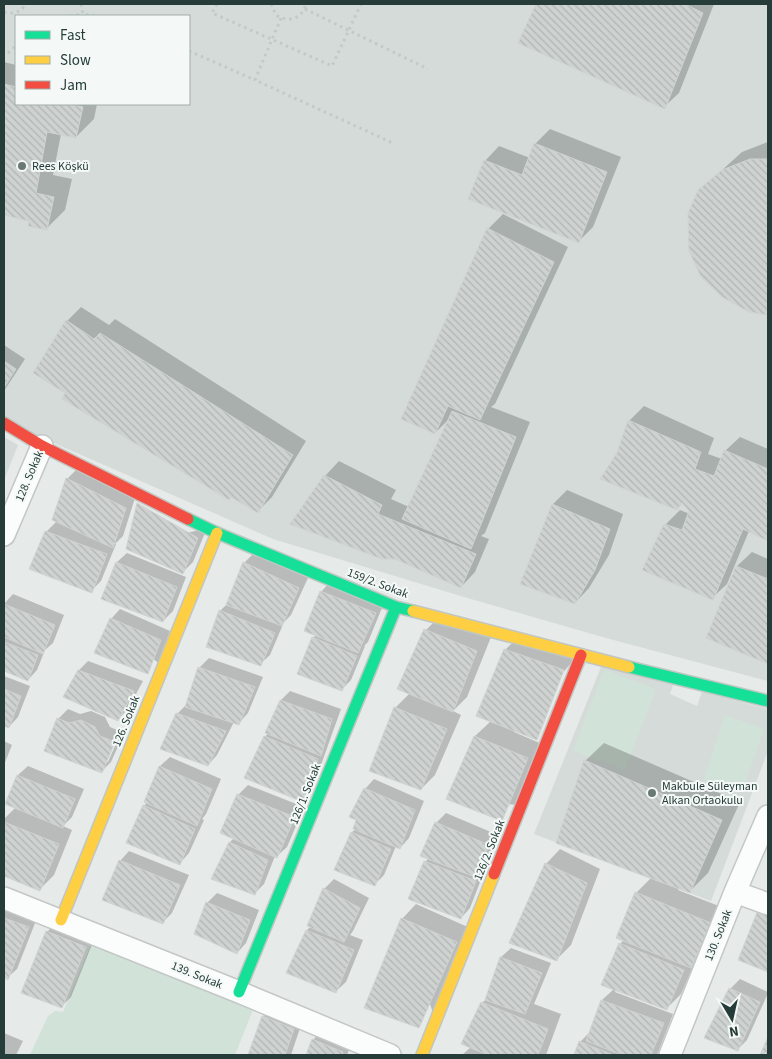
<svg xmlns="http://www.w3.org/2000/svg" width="772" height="1059" viewBox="0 0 772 1059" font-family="'Source Sans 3',sans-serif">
<defs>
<pattern id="building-back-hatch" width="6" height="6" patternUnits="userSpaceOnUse" patternTransform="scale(1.25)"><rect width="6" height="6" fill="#ced3d1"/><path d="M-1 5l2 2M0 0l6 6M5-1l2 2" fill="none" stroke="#b1b6b4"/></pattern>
</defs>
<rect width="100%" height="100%" fill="#e6eae8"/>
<path fill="#d4dbd8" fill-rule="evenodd" d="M4,4H768V681L606,638L464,597L273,539L4,421ZM16,16H189V104H16Z
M4,437L18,445L4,480Z
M601,667L673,685L670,694L697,706L702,692L768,709V751L711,901L534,834Z"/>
<path fill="#d1e2d8" d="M604,669L656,689L625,770L573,751Z
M725,715L764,729L742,792L704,779Z
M93,939L254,1007L235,1055H30L48,1016L55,1011L63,1012Z"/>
<path fill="#0003" fill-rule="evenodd" d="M537,4H714L679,93L664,107L520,42Z
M4,62L16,65V104H97L94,119L76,137L61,134L53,175L72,179L65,210L47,228L30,221L4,214Z
M550,129L621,157L593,227L578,242L485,161L499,146L530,158L536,143Z
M768,142V314L750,311L699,191L742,152Z
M503,214L568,247L495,404L491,407L530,422L485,533L481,536L489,539L475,572L461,587L325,476L339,461L396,490L391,499L409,507L450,418L435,433L488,229Z
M81,307L109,325L115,319L306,441L272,497L258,511L67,392V321Z
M4,345L25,359L4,391Z
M644,406L714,438L708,454L722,459L725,451L740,437L768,449V539L749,531L727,584L712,598L665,525L680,510L690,514L691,511L683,502L619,454L629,421Z
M77,469L135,498L123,536L115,544H116L101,581L91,591L46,532L57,521L67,479Z
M567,490L623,514L609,555L589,588L575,603L553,504Z
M207,528L193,562L183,572L127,548Z
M752,552L768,559V662L707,638L737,566Z
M127,553L186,577L173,611L163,621L103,599L117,562Z
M254,553L308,578L291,615L284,622L270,655L260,664L220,611L228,603L244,563Z
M330,582L384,603L368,642L364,646H365L351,680L341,690L313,638L317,634L321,592Z
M13,594L64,615L53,643L45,650L37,670L28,680L4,670V604Z
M120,609L170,631L158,663L111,619Z
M440,616L491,637L467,697L453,711L461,715L435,775L421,789L395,708L410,693L426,630Z
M519,636L578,655L514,730V732L542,744L517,805L448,798L475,736L491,721L505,650Z
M209,658L263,677L248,713L239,723L234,722L217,755L208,765L177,714L188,703L199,668Z
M88,661L143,681L128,709L118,719L79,670Z
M4,676L30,686L18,717L9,727L4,725Z
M290,691L341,709L312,790L265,737L268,733L281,700Z
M68,709L80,714L91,711L105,717L110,727L124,733L111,762L102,771L58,719ZM116,736L119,737L108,762H105Z
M4,741L12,745L4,765Z
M604,743L740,802L708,873L689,892L679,888L678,890L724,908L705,952L695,962L681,994L667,1008L616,989L615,992L673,1014L657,1055H575L580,1042L590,1032L602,1000L614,989L620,944L624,940L636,893L652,877L585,761Z
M170,757L221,779L206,814L202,819L204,820L189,853L180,863L144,806L147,802L146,801L160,766Z
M28,766L84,789L72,817L63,826L72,830L54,875L40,889L4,874V819L16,807L7,803L18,775Z
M374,779L424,801L409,838L400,848L396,846L384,875L374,885L336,869L352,832L356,829L365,789Z
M248,785L304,807L287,847L277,856H275L264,884L254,894L212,878L230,842L234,838L238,795Z
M446,813L498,835L485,866L480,870L484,872L470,908L461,918L425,862L429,858L421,856L436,823Z
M560,849L600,869L571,945L556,960L546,864Z
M129,851L189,875L172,913L163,922L120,861Z
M334,879L369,898L353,931L350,935L363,940L346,982L336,991L307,930L311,926L309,925L324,889Z
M217,893L259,910L246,943L237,953L207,903Z
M768,901V971L740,959Z
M416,904L470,928L433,1013L402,919Z
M4,906L37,918L17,969L7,978L4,977Z
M57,922L95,937L71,997L61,1007L47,932Z
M511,948L551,963L534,1004L561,1014L546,1055H462L471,1047L482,1003L487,998L501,957Z
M740,979L768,992V993L747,1040L737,1050L730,989Z
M273,1007L303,1019L291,1055H249L263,1016Z
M322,1030L352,1042L347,1055H307L313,1040Z
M4,1033L23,1041L16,1055H4Z"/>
<path fill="url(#building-back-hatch)" stroke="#cfd3d1" d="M536,4H685L703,13L665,109L518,43Z
M4,84L16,87V104H69L83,107L76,138L47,132L36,193L54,197L47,230L28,226L29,221L4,215Z
M534,143L607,172L579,243L468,199L484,160L522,175Z
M750,159H768V315L749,312L722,297L701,277L689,251L688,213L698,190L722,170Z
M487,228L554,262L480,420L448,406L435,434L401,419Z
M66,320L94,339L100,333L293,455L258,513L231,497L229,500L62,399L65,393L33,373Z
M4,361L16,369L4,388Z
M452,411L516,437L471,549L402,519Z
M628,420L701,452L695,469L714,476L724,450L768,469V541L743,529L713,600L642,570L664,524L682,530L689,511L682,503L677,510L600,479L617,453Z
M324,475L382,505L378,514L476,554L461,588L395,559H382L290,524Z
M66,478L126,508L113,548L52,520Z
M137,503L198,538L183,574L126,549Z
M552,504L610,529L595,570L575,604L520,584Z
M45,531L107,554L92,593L29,569Z
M116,562L177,587L163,622L101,599Z
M243,562L299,588L282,626L226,605Z
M736,566L768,579V664L706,638Z
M320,591L376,613L358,653L304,631Z
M4,604L55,625L43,654L4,637Z
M219,610L275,633L261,666L206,647Z
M110,618L161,640L148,674L94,653Z
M424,629L477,651L453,712L397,689Z
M312,637L357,656L342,691L297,674Z
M4,642L38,655L28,681L4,671Z
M504,649L564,670L537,740L476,716Z
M198,667L255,687L239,725L185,707Z
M78,670L134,691L118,721L63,697Z
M4,689L21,696L9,728L4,726Z
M280,700L332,719L321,756L265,733Z
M394,707L447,729L421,790L369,771Z
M176,713L226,731L208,766L160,749Z
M57,718L69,723L81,720L95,727L100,736L115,742L102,773L44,751Z
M264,736L318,759L303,802L244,778Z
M474,736L528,758L502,821L446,799Z
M584,760L722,820L690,893L556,843Z
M159,766L212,789L197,826L144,802Z
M17,775L75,799L63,828L5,804Z
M364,788L415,810L400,849L353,829L356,820L349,817Z
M237,794L295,817L277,858L220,833Z
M143,805L195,829L180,865L126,843Z
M4,822L59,844L40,891L4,876Z
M435,822L489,845L475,877L420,856Z
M351,832L391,849L375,886L334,870Z
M229,842L268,860L255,895L211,879Z
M119,860L180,885L163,924L102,900Z
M424,861L476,881L461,919L408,899Z
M545,863L587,883L557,961L509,943Z
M323,888L360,908L344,942L307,926Z
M635,892L711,923L691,968L616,938Z
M206,902L250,920L237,954L194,934Z
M758,910L768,914V972L738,960Z
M4,918L29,927L8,980L4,978Z
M401,918L457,942L419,1028L364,1008Z
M306,930L354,950L336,993L286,973Z
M46,931L86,947L62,1008L21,993Z
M619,943L684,970L667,1010L601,985Z
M500,957L542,973L525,1014L485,1000Z
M729,988L760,1002L738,1051L704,1038Z
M601,1000L664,1023L651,1055H622L586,1041Z
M481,1002L548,1029L538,1055H488L461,1044Z
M262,1016L294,1029L285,1055H248Z
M768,1037V1055H760Z
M312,1039L343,1052L342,1055H306Z
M579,1041L613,1055H574Z"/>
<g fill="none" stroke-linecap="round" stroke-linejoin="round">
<defs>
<path id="street" d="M4,535L42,446
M735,892L768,904
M4,898L239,992L390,1055
M670,1055L735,892L768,816"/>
<path id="fast" d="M188,519L217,533L396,607L413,611
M629,667L768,701
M239,992L396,607"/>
<path id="slow" d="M413,611L629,667
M61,920L217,533
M422,1055L494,874"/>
<path id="jam" d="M4,423L42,446L188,519
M494,874L581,655"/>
</defs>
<use href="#street" stroke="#c3c7c6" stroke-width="24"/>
<use href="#fast" stroke="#c0c6c4" stroke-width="14"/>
<use href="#slow" stroke="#c0c6c4" stroke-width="14"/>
<use href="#jam" stroke="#c0c6c4" stroke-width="14"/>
<path stroke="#c2cac8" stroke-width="3" stroke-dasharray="2.5 4" stroke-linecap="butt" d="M81,4L83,14L98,16
M217,4L212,13L332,66L361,4
M271,4L276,15C289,23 302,19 306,4
M305,9L428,69
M4,12C13,15 21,12 26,4
M70,16L83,14
M281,18L255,80L395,144
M189,51L255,80
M8,53L16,46"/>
<use href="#street" stroke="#fbfcfc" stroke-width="21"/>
<use href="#fast" stroke="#16e098" stroke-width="11"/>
<use href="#slow" stroke="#ffcf43" stroke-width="11"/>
<use href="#jam" stroke="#f24e42" stroke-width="11"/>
</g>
<g fill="#697976" stroke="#f4f9f7" stroke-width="2">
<circle cx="22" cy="166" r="5"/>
<circle cx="652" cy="793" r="5"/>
</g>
<g text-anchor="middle" stroke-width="4" stroke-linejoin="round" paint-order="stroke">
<g font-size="12" fill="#253c39" stroke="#f4f9f7" text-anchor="start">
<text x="32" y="170">Rees Köşkü</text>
<text x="662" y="790">Makbule Süleyman<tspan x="662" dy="14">Alkan Ortaokulu</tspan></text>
</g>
<g font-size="12" fill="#253c39" stroke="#f4f9f7">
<text transform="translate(29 476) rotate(-67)" y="4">128. Sokak</text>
<text transform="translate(378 583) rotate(21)" y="4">159/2. Sokak</text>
<text transform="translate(126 721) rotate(-68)" y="4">126. Sokak</text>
<text transform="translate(305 794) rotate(-68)" y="4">126/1. Sokak</text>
<text transform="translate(489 850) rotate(-68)" y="4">126/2. Sokak</text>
<text transform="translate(718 935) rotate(-68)" y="4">130. Sokak</text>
<text transform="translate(197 975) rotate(22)" y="4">139. Sokak</text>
</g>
</g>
<rect width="772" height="1059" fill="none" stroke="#253c39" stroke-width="10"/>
<rect x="15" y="15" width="175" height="90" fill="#f4f9f7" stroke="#a1adab"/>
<rect x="25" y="31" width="25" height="8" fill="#16e098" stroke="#a1adab"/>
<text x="60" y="40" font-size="15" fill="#253c39">Fast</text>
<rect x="25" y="56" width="25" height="8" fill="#ffcf43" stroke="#a1adab"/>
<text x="60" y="65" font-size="15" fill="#253c39">Slow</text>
<rect x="25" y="81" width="25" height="8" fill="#f24e42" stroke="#a1adab"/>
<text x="60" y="90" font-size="15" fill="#253c39">Jam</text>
<g transform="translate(732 1019) rotate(171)" stroke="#f4f9f7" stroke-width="4" paint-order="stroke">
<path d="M0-4L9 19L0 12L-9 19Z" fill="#253c39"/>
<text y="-8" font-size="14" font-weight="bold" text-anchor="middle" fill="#253c39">N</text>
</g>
</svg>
